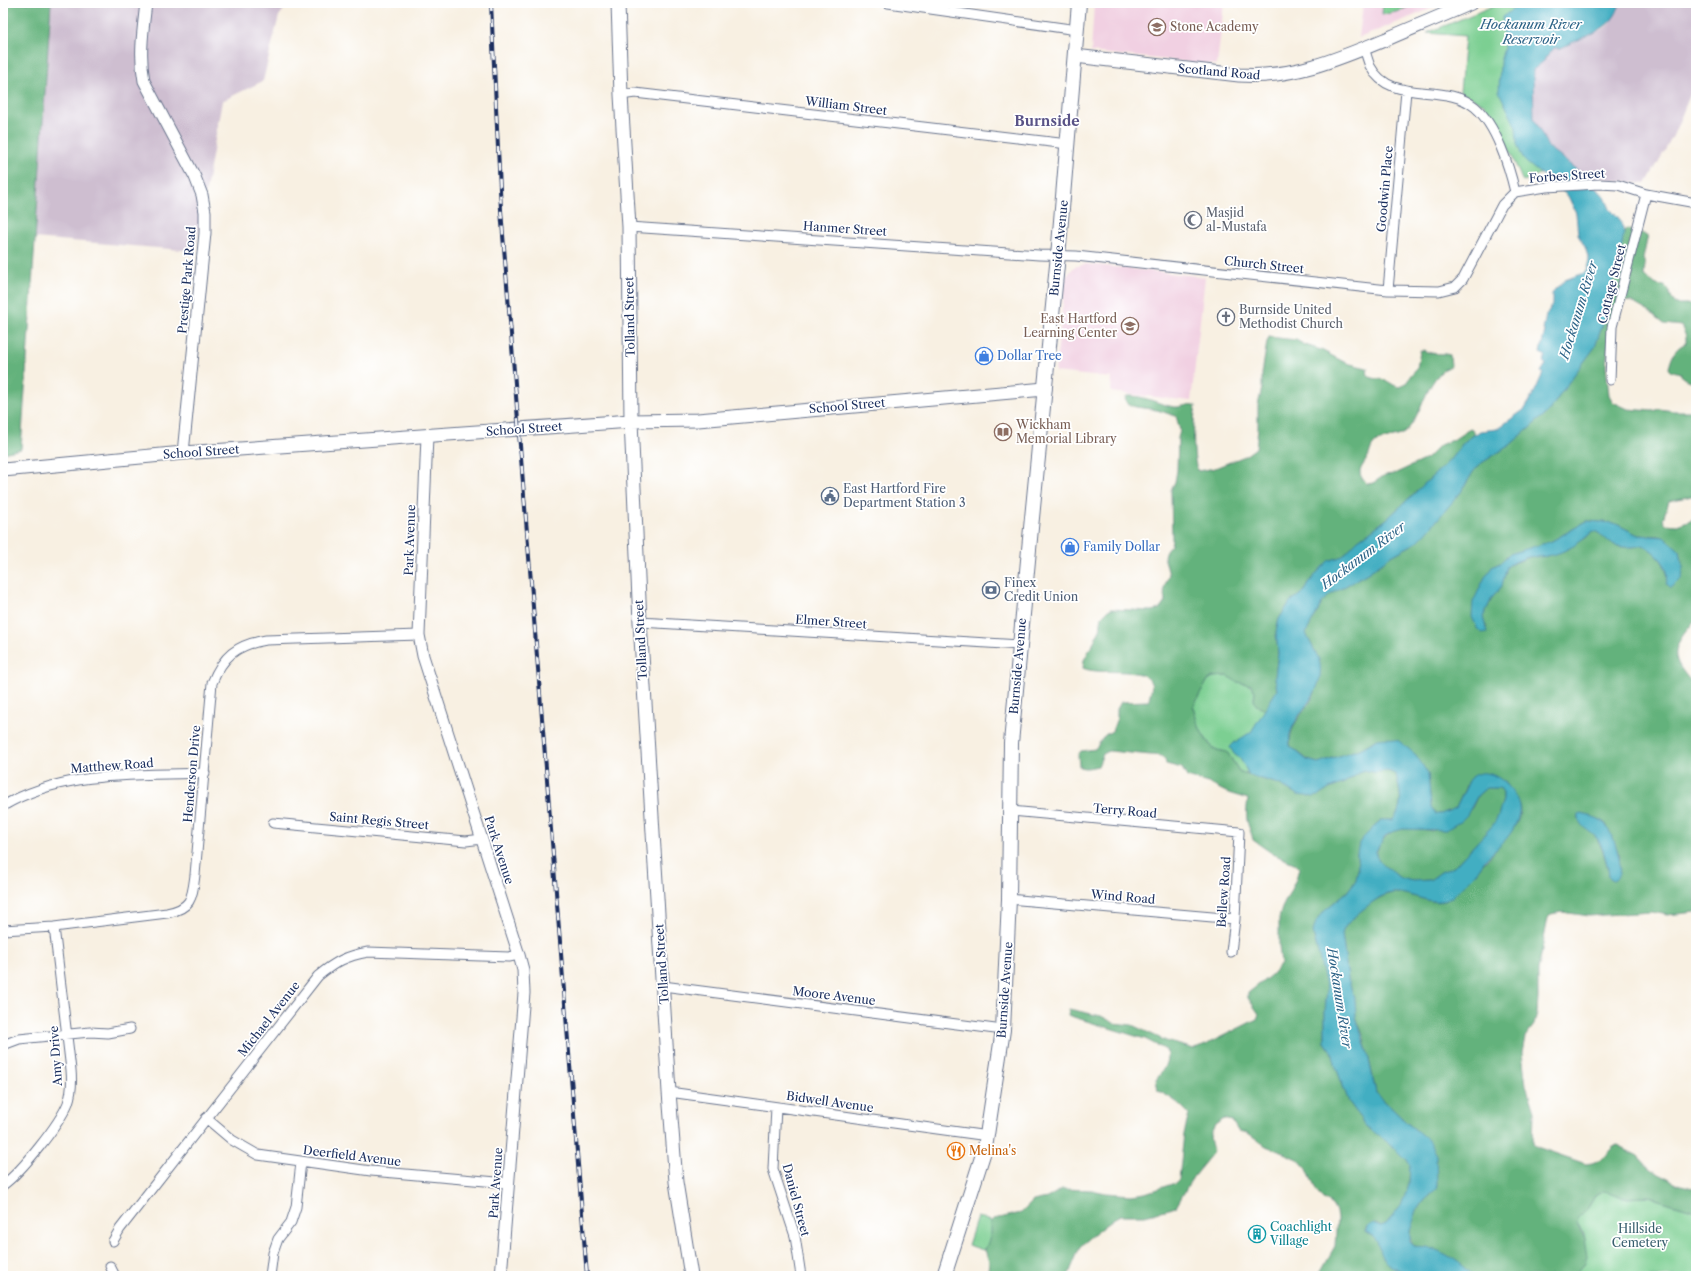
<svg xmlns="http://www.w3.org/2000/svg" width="1699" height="1279" viewBox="0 0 1699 1279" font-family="'Libre Caslon Text',serif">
<rect width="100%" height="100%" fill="#fff"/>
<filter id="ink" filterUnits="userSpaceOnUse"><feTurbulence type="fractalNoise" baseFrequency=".025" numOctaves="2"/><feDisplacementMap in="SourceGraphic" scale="8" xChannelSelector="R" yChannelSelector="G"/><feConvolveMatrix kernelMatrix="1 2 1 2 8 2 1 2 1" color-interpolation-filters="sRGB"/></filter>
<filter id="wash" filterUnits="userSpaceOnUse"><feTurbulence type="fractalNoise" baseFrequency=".012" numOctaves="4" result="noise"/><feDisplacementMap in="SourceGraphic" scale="16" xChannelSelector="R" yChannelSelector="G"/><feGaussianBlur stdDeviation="0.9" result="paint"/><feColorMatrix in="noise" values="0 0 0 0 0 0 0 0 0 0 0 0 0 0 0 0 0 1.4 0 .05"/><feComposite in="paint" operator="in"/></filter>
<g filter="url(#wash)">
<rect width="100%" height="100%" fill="#f8f0e2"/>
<path fill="#f1d0e2" d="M1094,3H1224L1217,65L1091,52Z
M1363,3H1445L1359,38Z
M1086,264L1205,277L1191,401L1111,392L1112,378L1055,372L1066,277L1074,267Z"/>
<path fill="#cebed0" d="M51,3H289L279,16L263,81L222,101L195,251L34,238Z
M1620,3H1696V81L1673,136L1646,184L1599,178H1587L1548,147L1534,118L1533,70L1545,60V57H1547L1554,48H1561L1603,29L1609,24L1618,11Z"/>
<path fill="#7bcf92" stroke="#4b7f78" d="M1383,3H1415L1400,11L1382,15Z
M1500,3H1552L1516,79L1554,167L1523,182L1506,142L1484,104L1460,92L1465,36L1427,33Z
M1227,676C1236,681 1250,682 1255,691L1254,700L1266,709L1251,732L1234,743V754L1241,759L1249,775L1239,771L1227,752L1217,750L1212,747L1199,729L1193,707L1208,680L1213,677Z
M1602,1191L1612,1193L1622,1198L1649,1197L1696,1211V1276H1575L1576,1272L1584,1265L1583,1233L1577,1224L1578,1219L1589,1208L1597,1194Z
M977,1217L1057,1239L1049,1272L968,1245Z"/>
<path fill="#64b27c" stroke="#40706d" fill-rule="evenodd" d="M3,3H51L21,449L3,453Z
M1627,229L1648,235L1643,259L1645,264L1644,275C1646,278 1653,283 1657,285C1660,286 1664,285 1666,287C1670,290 1670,298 1676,304H1687L1696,307V495L1669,501L1663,519L1666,524L1677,525L1696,518V619C1670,650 1668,656 1696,687V912L1667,915L1651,912L1589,916L1562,912L1551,914L1548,918L1538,970V998L1537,1014L1534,1025L1525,1037L1522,1053L1526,1085L1534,1111L1533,1144L1537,1147L1586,1164L1592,1163L1601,1160L1613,1147L1618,1146L1638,1156L1649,1168L1658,1174L1678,1184L1696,1189V1211L1649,1197L1622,1198L1607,1192L1602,1191L1597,1194L1589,1208L1578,1219L1577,1224L1584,1238L1587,1258L1584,1265L1576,1272L1575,1276H1473C1462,1262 1443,1253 1427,1248C1423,1246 1418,1247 1414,1246C1404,1235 1415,1211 1424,1200C1429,1195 1435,1191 1437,1184L1416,1130L1407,1123L1376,1093L1373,1077L1364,1038L1356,1017L1355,1001L1348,979L1342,934C1344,925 1354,917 1361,911C1369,904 1379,897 1389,894C1407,888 1433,909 1449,899C1453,897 1457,891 1460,888C1473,874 1519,830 1520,812C1520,801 1511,790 1505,782L1466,786L1456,808L1441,814H1436L1431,807L1428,774L1378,739L1360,749L1318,763L1308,760L1290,746C1289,724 1303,715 1313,697C1316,693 1320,670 1319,664C1319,658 1309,641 1306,633L1322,603L1330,595L1369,572L1388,558L1417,542L1461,492L1473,472L1480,464L1510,445L1549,411L1568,383L1595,347L1608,308L1611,286L1619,262L1620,245L1624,232ZM1621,300L1632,302L1651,313L1664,324L1681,326L1686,336V343C1675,348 1671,356 1669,368L1670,370L1680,373L1683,378L1693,382L1695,403L1692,411H1673L1660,409L1653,411L1628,409L1613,402L1609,395L1606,366L1610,332ZM1587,521L1614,523L1638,535L1660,536L1680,551L1683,567L1668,579C1667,564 1656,552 1643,545C1630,548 1618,549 1606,540C1601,536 1600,532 1593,531L1586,538L1547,556H1532L1507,566L1502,586L1492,598L1483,617L1484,622L1487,627L1478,630L1476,624L1492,567L1502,562L1506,557L1552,541ZM1578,818L1599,819L1606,824L1620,857L1609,877C1609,868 1601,842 1595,836C1588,828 1583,828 1578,818Z
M1269,337L1296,340L1305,345L1321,350L1346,363L1367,368L1368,376C1375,380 1381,378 1387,381C1391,383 1394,386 1399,387L1406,384L1410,376L1417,368L1420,351L1423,350C1435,356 1439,352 1450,355L1451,366C1448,368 1443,369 1441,372C1425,388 1422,411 1409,428C1400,441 1384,435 1374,444C1371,447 1370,452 1369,455C1362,469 1354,471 1367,484L1373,483L1385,475L1394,474L1426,459L1440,445L1453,440L1468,430L1471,429L1475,434L1464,442L1449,461L1387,519L1357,541L1343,556L1328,561L1313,577L1305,591L1290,602L1279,619L1276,632L1278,653L1275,677L1277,690L1266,709L1256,705L1254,700L1255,691L1251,685L1237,682L1227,676L1213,677L1208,680L1193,707C1196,720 1203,741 1215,749C1218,751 1223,751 1227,752L1239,771L1244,774L1279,784L1298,795H1320L1329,789L1344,783L1364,770C1367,771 1370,772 1374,772C1383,773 1386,768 1396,775C1400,789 1405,809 1392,820H1381L1374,828L1357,853L1358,870L1356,880L1347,892L1326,909L1314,938L1322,963L1327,989L1325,1012V1042L1333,1054L1336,1067L1349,1102L1360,1117L1363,1124L1394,1147L1407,1160L1410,1165L1409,1184L1402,1206L1386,1224L1381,1226L1376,1223L1365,1229L1366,1231L1376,1237L1383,1258L1419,1276H1318L1335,1246L1337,1218L1336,1212L1328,1201L1323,1199L1316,1190L1307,1169L1298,1159L1266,1146L1248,1133L1238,1131L1232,1121L1224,1119L1215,1125L1211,1133L1210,1138L1213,1151L1211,1155L1193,1177L1176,1207L1145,1215H1120L1113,1219L1085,1241L1080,1247L1068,1276H984L988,1270L989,1262L985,1250L990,1237V1223L994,1219L1021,1213L1033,1201L1047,1198L1062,1189L1092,1190L1106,1193L1131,1195L1145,1193L1175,1183L1179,1179L1184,1134L1189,1114C1180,1104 1171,1097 1158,1091L1156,1080C1162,1072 1170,1061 1166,1050L1145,1039L1070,1016L1068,1015L1069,1009L1101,1016L1114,1023L1132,1025L1166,1041L1194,1049L1199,1048L1257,1019L1259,1014L1248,998V993L1271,975L1281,964L1279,946V918L1282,908L1296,879L1299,868L1296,864L1273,854L1253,840C1252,833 1248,827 1247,820C1246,813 1247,806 1248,799L1228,793L1208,783L1187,777L1182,768L1166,764L1165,759L1161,756L1109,751L1103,754L1098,766C1092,767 1084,770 1079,766L1078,755L1081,751L1095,749L1105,735L1112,731L1117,718V709L1121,702L1149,701C1149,695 1153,688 1151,683C1145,665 1098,676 1083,668L1084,660L1100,630L1102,616L1108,610L1111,609L1152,611L1160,609L1165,602L1164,588L1169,575L1164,556L1166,551L1171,545L1172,539L1171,490L1175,482L1177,470L1178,438L1180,430L1176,416C1168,414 1160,410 1151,409C1143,407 1128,409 1125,399L1127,396C1143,395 1158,404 1174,407C1182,408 1189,402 1196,406C1193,419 1192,461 1198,471L1215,468L1245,456L1256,448L1258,428V405L1262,388V374L1267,342Z
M1486,788H1500L1503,792V800L1498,816L1493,825L1454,867L1441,872L1430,880L1411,881L1401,878L1383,865L1376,856C1376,851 1378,849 1380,844C1391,825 1412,827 1432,831L1472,808L1478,795Z"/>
<path fill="#43aec2" stroke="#2f6e90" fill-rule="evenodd" d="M1522,3H1620C1614,31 1583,36 1561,48H1554L1547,57H1545V60L1533,70L1534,118L1548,147L1587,178L1605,197L1610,209L1618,217L1623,226L1624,232L1619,262L1611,286L1608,308L1595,347L1568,383L1549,411L1510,445L1480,464L1473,472L1461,492L1425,534L1417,542L1388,558L1369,572L1330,595L1322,603L1306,633C1309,642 1319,656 1320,664C1324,695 1298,708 1290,734C1289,738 1290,743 1290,746L1307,760L1318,763L1360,749L1378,739L1388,738L1399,741L1416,755L1428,774L1431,807L1436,814H1441L1456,808L1471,777C1492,761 1523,795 1519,813C1516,832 1501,845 1488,857C1482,863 1479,871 1473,876C1468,881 1453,897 1449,899C1431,907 1410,891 1392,893C1381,894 1369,905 1361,911C1354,917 1344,925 1342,934L1348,979L1355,1001L1356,1017L1368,1055L1376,1093L1407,1123L1428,1140L1436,1155L1437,1184L1436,1189L1423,1201L1417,1210L1410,1231V1242L1414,1246C1419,1247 1423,1246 1427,1247C1443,1251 1463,1263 1473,1276C1450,1276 1398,1279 1383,1259C1375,1246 1384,1242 1366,1231L1367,1226L1373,1223L1381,1226L1386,1224L1401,1206L1409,1184L1410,1165L1407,1160L1394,1147L1363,1124L1360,1117L1349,1102L1336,1067L1333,1054L1325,1042V1012L1327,989L1313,932L1316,922L1326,909L1347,892L1356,880L1358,869L1357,853L1359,843L1362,839L1381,820H1392C1405,809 1400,789 1396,775C1386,768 1383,773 1374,772C1370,772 1367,771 1364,770L1344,783L1329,789L1320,795L1314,797L1298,795L1279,784L1249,775L1241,759L1234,754L1230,747L1234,743L1251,732L1277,690L1275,677L1278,653L1276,632L1279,619L1290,602L1305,591L1313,577L1328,561L1343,556L1357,541L1387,519L1449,461L1464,442L1480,431L1497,429L1525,409L1536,389L1543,373L1541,372L1546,364L1543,362L1546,356L1540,353L1545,331L1543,330L1546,315L1552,305V294L1555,289L1565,280L1584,273L1587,268L1589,260L1585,247L1578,235L1576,213L1568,196L1527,163L1523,159L1517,144L1516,127L1499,92L1500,62L1504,48L1502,17ZM1486,788H1500L1503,792V800L1498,816L1493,825L1454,867L1441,872L1430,880L1412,881L1401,878L1383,865L1376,856V851L1385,836L1392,832L1403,829L1446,830L1461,821L1467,815L1478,795Z
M1587,521L1614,523L1638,535L1665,537L1680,551L1683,567L1682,578L1670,588L1666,584C1673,568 1656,552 1643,545C1630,548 1618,549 1606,540C1601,536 1600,532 1593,531C1582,542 1563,554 1547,556C1539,558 1532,555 1525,558C1519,560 1513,563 1507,566L1502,586L1492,598L1483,617L1487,632L1482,633L1478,630L1472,617L1473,602L1485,577L1492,567L1502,562L1510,554L1552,541Z
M1581,814C1589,816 1598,817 1604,823C1613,832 1629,874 1613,880L1609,877C1609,869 1603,848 1599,841C1593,831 1577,828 1579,815Z"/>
</g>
<g filter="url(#ink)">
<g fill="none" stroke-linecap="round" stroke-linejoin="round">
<defs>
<path id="minor" d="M888,3L1077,30
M1364,48C1366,54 1368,61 1370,66C1391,106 1444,81 1475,107C1496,125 1509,166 1515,192
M621,95L635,93L1068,144
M629,227L1039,255L1076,256L1388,290L1439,291L1455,287L1463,279L1502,205L1515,192L1546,187L1599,184L1618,185L1646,194L1696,203
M1388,290L1406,91
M1610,380L1612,327L1646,194
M640,622L1020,645
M3,806C63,770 136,776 205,773
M1010,811L1239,832L1235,919L1231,952
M273,823L466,841L482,839
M1009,899L1235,919
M3,930L54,927L167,913C192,908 192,898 195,875L212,683C223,656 236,645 266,640L419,635
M663,986L1003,1030
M3,1045L19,1039L90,1032L108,1033L130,1029
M669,1092L988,1136
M776,1107L773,1169L795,1236L801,1276
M206,1118L232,1140L258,1155L371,1171L508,1183
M3,1185C22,1171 59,1125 68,1103C72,1092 72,1081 71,1070L54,927
M113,1241L120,1229L318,976C335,962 346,956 368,952L509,957L519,955
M110,1266L115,1276
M270,1276L273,1253L278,1239L291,1222L296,1207L301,1162"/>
<path id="tertiary" d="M146,3C143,29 139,55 144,81L195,177L202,195L205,212V233L183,453
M427,436L419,635L423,656L519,955L523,970L524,993L501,1276"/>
<path id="secondary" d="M618,3L621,95L629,227L631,421L640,622L669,1092L676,1182L691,1276
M1075,56L1239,75C1293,79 1341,58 1389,38C1417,26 1444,15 1471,3
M3,470L183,453L631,421L698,420L1045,389"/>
<path id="primary" d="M944,1276L985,1148L1003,1030L1009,899L1011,743L1031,528L1059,245L1079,3"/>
</defs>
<use href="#minor" stroke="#68738c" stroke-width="11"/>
<use href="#tertiary" stroke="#68738c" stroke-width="13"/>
<use href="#secondary" stroke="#68738c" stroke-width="15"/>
<use href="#primary" stroke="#68738c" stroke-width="16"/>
<use href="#minor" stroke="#fff" stroke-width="9"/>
<use href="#tertiary" stroke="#fff" stroke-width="11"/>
<use href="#secondary" stroke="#fff" stroke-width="13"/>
<use href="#primary" stroke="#fff" stroke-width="14"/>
<defs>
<path id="rail" d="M491,3L501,210L587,1276"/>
</defs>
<use href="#rail" stroke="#1b2f5e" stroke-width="4"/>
<use href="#rail" stroke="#fff" stroke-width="2.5" stroke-dasharray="8" stroke-linecap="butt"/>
</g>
</g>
<defs>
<symbol id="university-ring" viewBox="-11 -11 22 22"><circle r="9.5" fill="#fff" stroke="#8d6e63" stroke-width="1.5"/><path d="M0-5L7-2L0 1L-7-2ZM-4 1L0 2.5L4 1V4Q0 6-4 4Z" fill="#8d6e63"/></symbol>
<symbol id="mosque-ring" viewBox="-11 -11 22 22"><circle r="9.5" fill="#fff" stroke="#6b7280" stroke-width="1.5"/><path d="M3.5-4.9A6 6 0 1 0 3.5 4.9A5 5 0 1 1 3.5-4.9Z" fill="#6b7280"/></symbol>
<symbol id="church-ring" viewBox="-11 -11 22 22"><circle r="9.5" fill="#fff" stroke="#6b7280" stroke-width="1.5"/><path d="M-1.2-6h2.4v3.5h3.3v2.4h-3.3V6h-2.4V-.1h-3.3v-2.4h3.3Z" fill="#6b7280"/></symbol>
<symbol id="school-ring" viewBox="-11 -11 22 22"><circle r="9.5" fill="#fff" stroke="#8d6e63" stroke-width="1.5"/><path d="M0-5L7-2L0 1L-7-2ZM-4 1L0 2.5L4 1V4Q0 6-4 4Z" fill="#8d6e63"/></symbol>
<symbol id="shop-ring" viewBox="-11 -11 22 22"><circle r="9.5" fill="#fff" stroke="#3f7fe0" stroke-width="1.5"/><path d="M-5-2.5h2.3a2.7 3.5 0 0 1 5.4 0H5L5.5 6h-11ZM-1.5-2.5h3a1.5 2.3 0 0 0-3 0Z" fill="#3f7fe0"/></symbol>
<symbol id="library-ring" viewBox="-11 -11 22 22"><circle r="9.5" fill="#fff" stroke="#8d6e63" stroke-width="1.5"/><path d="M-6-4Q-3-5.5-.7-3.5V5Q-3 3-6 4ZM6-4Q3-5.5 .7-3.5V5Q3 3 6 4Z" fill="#8d6e63"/></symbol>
<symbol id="civic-ring" viewBox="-11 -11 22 22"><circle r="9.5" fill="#fff" stroke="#5c6f8a" stroke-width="1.5"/><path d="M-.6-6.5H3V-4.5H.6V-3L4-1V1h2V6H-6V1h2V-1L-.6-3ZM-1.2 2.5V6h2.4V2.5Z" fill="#5c6f8a"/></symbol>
<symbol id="bank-ring" viewBox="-11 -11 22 22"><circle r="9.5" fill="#fff" stroke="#5c6f8a" stroke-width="1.5"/><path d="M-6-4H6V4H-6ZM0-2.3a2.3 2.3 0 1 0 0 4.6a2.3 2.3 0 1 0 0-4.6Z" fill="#5c6f8a"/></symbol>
<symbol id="restaurant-ring" viewBox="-11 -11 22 22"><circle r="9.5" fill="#fff" stroke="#e8710a" stroke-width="1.5"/><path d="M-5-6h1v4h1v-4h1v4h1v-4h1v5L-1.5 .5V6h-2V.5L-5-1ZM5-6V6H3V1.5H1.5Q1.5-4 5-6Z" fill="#e8710a"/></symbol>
<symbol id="building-ring" viewBox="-11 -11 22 22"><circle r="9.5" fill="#fff" stroke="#0f9aa8" stroke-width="1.5"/><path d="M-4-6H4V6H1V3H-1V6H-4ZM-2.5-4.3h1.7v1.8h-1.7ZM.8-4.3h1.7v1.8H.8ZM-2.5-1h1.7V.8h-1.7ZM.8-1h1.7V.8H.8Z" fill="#0f9aa8"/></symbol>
</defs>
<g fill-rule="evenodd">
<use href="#university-ring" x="1147" y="17" width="20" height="20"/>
<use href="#mosque-ring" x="1183" y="210" width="20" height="20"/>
<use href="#church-ring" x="1216" y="307" width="20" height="20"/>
<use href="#school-ring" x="1120" y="316" width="20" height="20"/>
<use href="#shop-ring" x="974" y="346" width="20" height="20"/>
<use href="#library-ring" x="993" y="422" width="20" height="20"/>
<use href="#civic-ring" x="820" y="486" width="20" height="20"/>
<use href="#shop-ring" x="1060" y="537" width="20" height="20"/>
<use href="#bank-ring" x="981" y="580" width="20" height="20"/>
<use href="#restaurant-ring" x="946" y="1141" width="20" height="20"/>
<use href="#building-ring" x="1247" y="1224" width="20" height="20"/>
</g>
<g text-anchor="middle" stroke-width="3.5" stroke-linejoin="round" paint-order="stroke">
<g font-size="12" fill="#785e54" stroke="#fff" text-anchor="start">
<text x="1170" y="31">Stone Academy</text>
<text x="1117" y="323" text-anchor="end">East Hartford<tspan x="1117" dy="14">Learning Center</tspan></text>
<text x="1016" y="429">Wickham<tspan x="1016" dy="14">Memorial Library</tspan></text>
</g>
<g font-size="12" fill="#1b2f5e" stroke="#fff">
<text transform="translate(1219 72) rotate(5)" y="4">Scotland Road</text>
<text transform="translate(846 106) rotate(7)" y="4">William Street</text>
<text transform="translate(1567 176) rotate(-4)" y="4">Forbes Street</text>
<text transform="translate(1385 189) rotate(-85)" y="4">Goodwin Place</text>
<text transform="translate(845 229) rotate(4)" y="4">Hanmer Street</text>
<text transform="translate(1059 248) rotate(-84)" y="4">Burnside Avenue</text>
<text transform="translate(1264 265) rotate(6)" y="4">Church Street</text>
<text transform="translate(187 280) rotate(-85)" y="4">Prestige Park Road</text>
<text transform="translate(1612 284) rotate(-76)" y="4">Cottage Street</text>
<text transform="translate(630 317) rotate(-91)" y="4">Tolland Street</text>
<text transform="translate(847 406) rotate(-5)" y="4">School Street</text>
<text transform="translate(524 429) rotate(-4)" y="4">School Street</text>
<text transform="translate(201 452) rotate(-4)" y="4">School Street</text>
<text transform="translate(410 540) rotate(-88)" y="4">Park Avenue</text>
<text transform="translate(831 622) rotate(4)" y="4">Elmer Street</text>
<text transform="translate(641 640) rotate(-93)" y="4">Tolland Street</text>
<text transform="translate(1018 666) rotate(-85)" y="4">Burnside Avenue</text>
<text transform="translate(112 766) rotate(-4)" y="4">Matthew Road</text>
<text transform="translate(192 774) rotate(-85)" y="4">Henderson Drive</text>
<text transform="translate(1125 811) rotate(5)" y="4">Terry Road</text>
<text transform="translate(379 821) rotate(5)" y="4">Saint Regis Street</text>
<text transform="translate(499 850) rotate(72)" y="4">Park Avenue</text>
<text transform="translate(1224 892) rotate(-86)" y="4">Bellew Road</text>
<text transform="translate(1123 897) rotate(5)" y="4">Wind Road</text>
<text transform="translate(662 964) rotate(-94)" y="4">Tolland Street</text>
<text transform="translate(1005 990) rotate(-86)" y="4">Burnside Avenue</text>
<text transform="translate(834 996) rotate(7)" y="4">Moore Avenue</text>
<text transform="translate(269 1019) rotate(-52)" y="4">Michael Avenue</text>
<text transform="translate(56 1056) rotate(-94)" y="4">Amy Drive</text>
<text transform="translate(830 1102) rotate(8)" y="4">Bidwell Avenue</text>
<text transform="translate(352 1156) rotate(7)" y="4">Deerfield Avenue</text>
<text transform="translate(496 1183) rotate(-86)" y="4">Park Avenue</text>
<text transform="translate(796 1200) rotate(75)" y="4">Daniel Street</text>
</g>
<g font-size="12" fill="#5b616d" stroke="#fff" text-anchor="start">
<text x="1206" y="217">Masjid<tspan x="1206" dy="14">al-Mustafa</tspan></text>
<text x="1239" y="314">Burnside United<tspan x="1239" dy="14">Methodist Church</tspan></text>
</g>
<g font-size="12" fill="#366cbe" stroke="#fff" text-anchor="start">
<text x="997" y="360">Dollar Tree</text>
<text x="1083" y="551">Family Dollar</text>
</g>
<g font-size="12" fill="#4e5e75" stroke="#fff" text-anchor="start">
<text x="843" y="493">East Hartford Fire<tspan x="843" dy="14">Department Station 3</tspan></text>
<text x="1004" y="587">Finex<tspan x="1004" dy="14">Credit Union</tspan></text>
</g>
<g font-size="12" fill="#c56008" stroke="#fff" text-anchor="start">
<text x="969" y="1155">Melina's</text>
</g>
<g font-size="12" fill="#0d838f" stroke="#fff" text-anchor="start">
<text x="1270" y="1231">Coachlight<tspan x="1270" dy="14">Village</tspan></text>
</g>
<g font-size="12" fill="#385f6e" stroke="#fff">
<text x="1640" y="1233">Hillside<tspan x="1640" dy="14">Cemetery</tspan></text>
</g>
<g font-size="13" font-style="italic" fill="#2b6286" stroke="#fff">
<text x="1531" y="29">Hockanum River<tspan x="1531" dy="15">Reservoir</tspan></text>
<text transform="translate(1578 310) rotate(-73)" y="5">Hockanum River</text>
<text transform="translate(1363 555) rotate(-37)" y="5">Hockanum River</text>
<text transform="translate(1340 998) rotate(81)" y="5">Hockanum River</text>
</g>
<g font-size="14" font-weight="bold" fill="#595387" stroke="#fff">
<text x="1047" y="126">Burnside</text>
</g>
</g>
<rect width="1699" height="1279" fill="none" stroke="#fff" stroke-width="16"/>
</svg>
